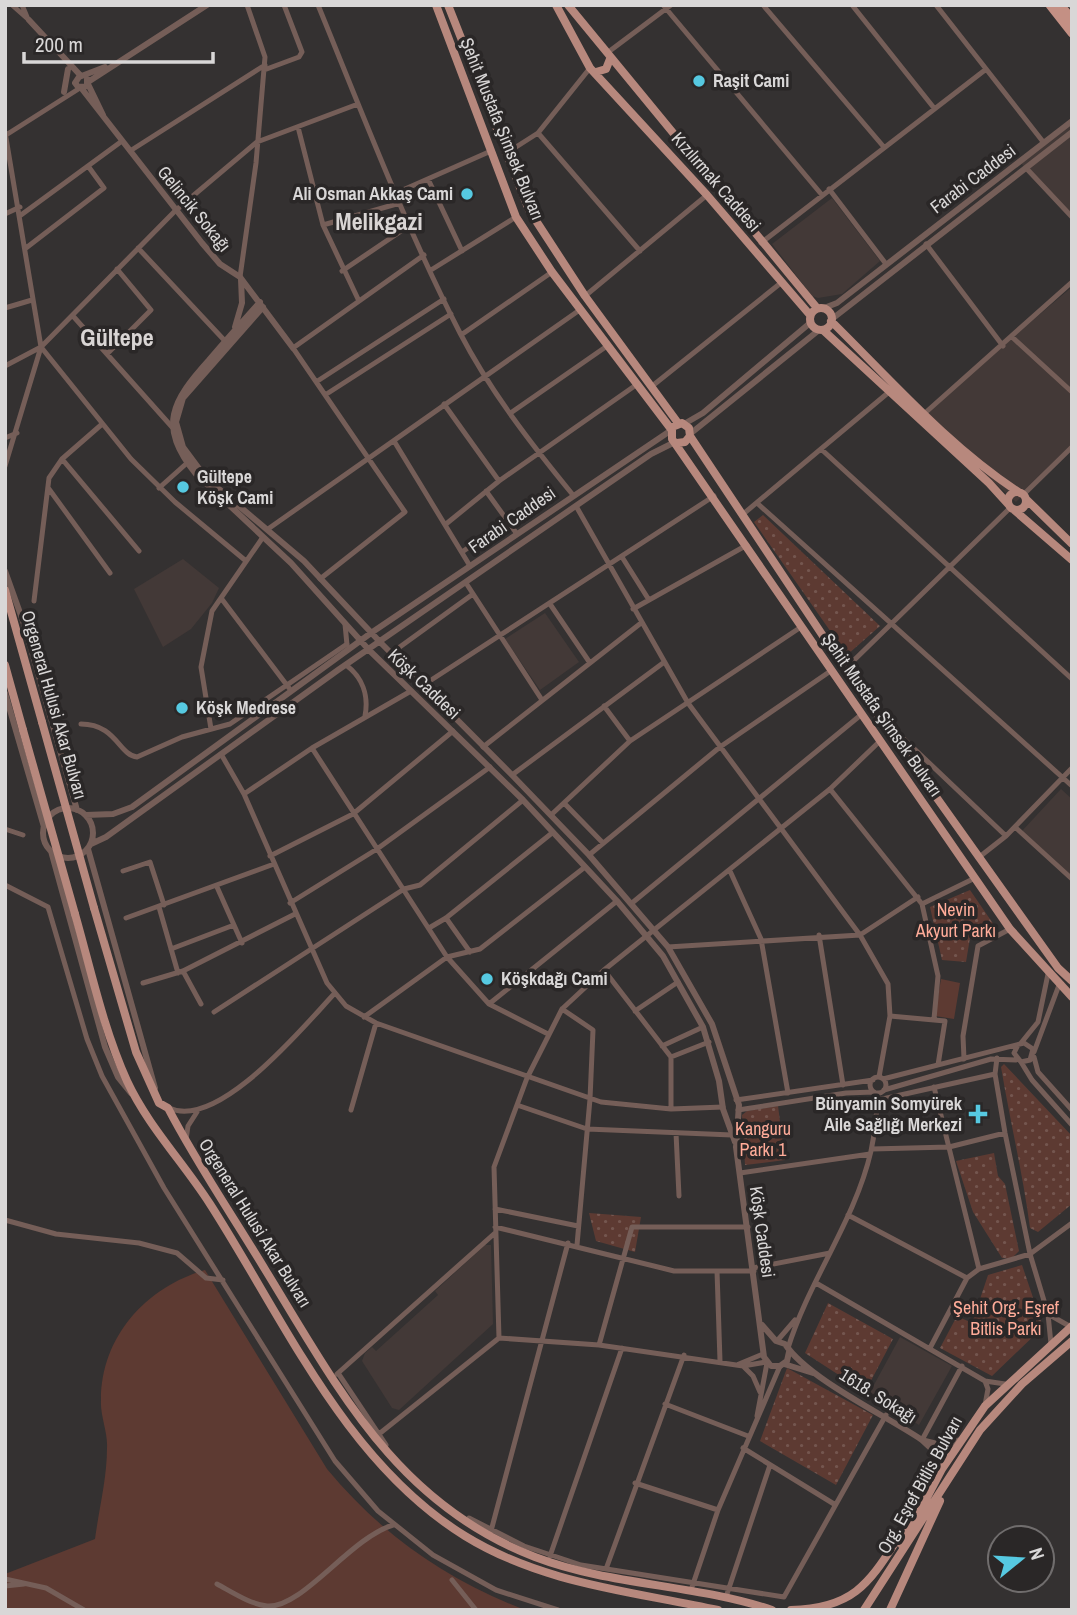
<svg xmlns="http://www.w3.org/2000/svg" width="1077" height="1615" viewBox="0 0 1077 1615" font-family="'Archivo Narrow',sans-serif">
<defs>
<pattern id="park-dots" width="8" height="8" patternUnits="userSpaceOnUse" patternTransform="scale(1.75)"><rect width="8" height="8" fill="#5d3a32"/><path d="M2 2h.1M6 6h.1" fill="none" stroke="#74564f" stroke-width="1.8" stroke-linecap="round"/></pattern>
</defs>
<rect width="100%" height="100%" fill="#343131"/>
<path fill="#433937" d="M1072,119V218L1019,161Z
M832,198L880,261L842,294L818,298L812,296L772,244Z
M1072,287V447L1016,502L920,416Z
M183,559L219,588L212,603L191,629L163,647L134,589Z
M545,613L579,662L540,690L505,639Z
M1061,789L1072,799V879L1022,831Z
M485,1245H491L493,1324L399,1410L392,1408L362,1361L365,1353L372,1347L376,1351L438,1295L435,1291Z
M900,1337L952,1366L919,1425L869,1394Z"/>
<path fill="#5d3a32" d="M941,979L960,983L954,1019L935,1016Z
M205,1270L327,1469C382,1535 445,1579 525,1610H5V1574L95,1539C99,1509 107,1478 107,1448C108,1432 100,1416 101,1400C101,1337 146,1287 205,1270Z"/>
<path fill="url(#park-dots)" d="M763,515L880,626L847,655L754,522Z
M970,890L994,925L970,938L966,962L942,960L930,907Z
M1004,1064L1072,1136V1204L1038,1232L1030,1228C1023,1174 1010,1121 1001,1067Z
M778,1106L785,1160L745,1165L742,1115L747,1111Z
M994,1153L998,1176L1005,1184L1019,1251L1011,1259L1002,1258L973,1212L956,1161Z
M589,1213L641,1217L635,1252L596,1241Z
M1022,1265L1043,1327L992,1376L940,1348L957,1316L972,1323L988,1275Z
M828,1303L893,1339L865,1392L805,1353Z
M787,1368L873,1415L836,1485L760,1441Z"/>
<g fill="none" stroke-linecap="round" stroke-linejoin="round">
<path stroke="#755e58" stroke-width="5" d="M12,5L29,20
M22,5L27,17
M318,5C363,115 406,228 460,333C490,391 532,445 573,495
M663,5L822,195
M763,5L883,146
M852,5L934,108
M936,5L1044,143
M607,53L671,5
M264,70L299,57L302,52L284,5
M298,127L323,225L358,299
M5,132L41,347L131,459L175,502L246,561
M538,133L640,251
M6,135L80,88
M130,151L265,65
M505,154L538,133L590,68
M1027,169L1072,217
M428,179L462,251
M829,189L886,264
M396,193L491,151
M5,214L20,207
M21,215L122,141
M323,225L400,203
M761,243L985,70
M926,244L1003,346
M26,248L104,188L88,166
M138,248L225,341
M431,270L516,217
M342,271L410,225
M240,277L256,163L265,57L247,5
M585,296L707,195
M5,308L32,300
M73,316L172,427
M461,335L552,272
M1012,337L1072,392
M107,354L151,310L117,269
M5,366L41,347L175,211L257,142L358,104
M316,382L444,299
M651,387L782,282
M325,395L451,314
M444,404L499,481
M512,412L607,346
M925,413L1072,282
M5,438L17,433
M394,441L470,566
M821,449L1072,679
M62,459L139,551
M5,466L41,347
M159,488L187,463
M49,489L110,573
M486,491L517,534
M1023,495L1072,447
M757,503L1072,786
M576,506L688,703L860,935L888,984L890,1016L879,1077
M742,515L889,392
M446,524L499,481L636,385
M268,529L581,309
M462,552L507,521
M622,557L649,600
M320,579L405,512L293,348L424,255
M466,583L542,700
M221,598L289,688
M34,601L49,478L62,459L101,425
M550,604L590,663
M633,609L747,545
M345,624L347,645
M397,649L473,594
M346,665C362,677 369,695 365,716
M845,669L1011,507
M422,686L714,496
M604,706L630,741
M886,722L1006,836
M81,724C116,724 119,755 137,757L182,737L230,724L347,644
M211,729L201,667L212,611L263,537
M483,747L641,623
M312,748L447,957L489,1004L548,1034
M221,754L244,794L327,983L346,1006L376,1023L601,1102L671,1109L723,1107
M512,775L663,663
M830,789L922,904L938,976L934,1019
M244,794L312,748L411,691
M564,803L603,843
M551,815L630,741L801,627
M1015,827L1072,879
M5,829L23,835
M589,855L720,747L832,670
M270,856L353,814L453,731
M978,858L1006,836L1072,768
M123,871L150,862L164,905
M730,871L761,939L788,1093
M5,885L48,907L87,1039L102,1076L164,1188L335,1461L378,1511L433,1555L496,1590L558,1610
M217,887L242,943
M290,903L377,849L490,767
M632,903L862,714
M922,904L975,878
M159,907L178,973
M126,918L274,864
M446,918L470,952
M429,928L446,918L552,833
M819,935L843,1085
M668,947L860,935L918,897
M171,949L234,925
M604,970L671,1057V1109
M183,971L201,1004
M143,983L183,971L295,914
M489,1004L617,901
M562,1009L593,1030L590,1099L577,1245
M635,1011L678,982
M214,1012L404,889L420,885L523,800
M890,1016L945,1021L938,1065
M364,1017L447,957L480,949L585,867
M1021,1043L1038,1022L1048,974
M662,1046L703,1027
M1034,1052L1059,985
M671,1057L709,1042
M1034,1057L1038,1072L1072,1110
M997,1058L995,1074L1005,1133L1030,1254L1048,1314L1051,1344
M964,1059L963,1036L978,946L1010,929
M1021,1062L1032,1080L1072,1125
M870 1085a8 8 0 1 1 16 0a8 8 0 1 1-16 0Z
M883,1079L1024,1043L1033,1049L1030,1060L1021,1062L1014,1053L1018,1045
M934,1087L979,1269
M884,1090L991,1059L1016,1060
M736,1100L873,1080
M878,1100L995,1074
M517,1105L587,1129L732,1135
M169,1108C218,1131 304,1026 334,994
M351,1110L376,1023
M738,1110L846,1093L874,1092
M676,1133L679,1196
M186,1140L188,1126L197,1112
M872,1149L949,1147L1005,1133
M740,1173L870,1154
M495,1209L578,1226
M848,1215L967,1278L979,1269L1030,1254L1072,1223
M5,1220L56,1234L139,1243L177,1253L206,1278L223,1280
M495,1227L674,1271H754
M753,1268L830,1253
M717,1271L720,1361
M816,1283L985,1381L1005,1384
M1048,1314L1071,1327
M499,1338L599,1345L743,1366L766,1362
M777,1341L795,1320
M599,1345L632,1227H748
M788,1348C809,1280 855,1221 871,1151C875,1132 877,1112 878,1093
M930,1348L967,1278
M739,1364L763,1354
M743,1366L753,1376L760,1392
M338,1373L386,1445
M337,1374L495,1233
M985,1381L988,1389L985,1405
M665,1404L748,1436
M757,1416L767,1363
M374,1438L499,1338L494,1167L527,1078L562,1009L604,970L830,789L881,740
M922,1440L962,1366
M743,1448L834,1504
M635,1483L718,1510
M469,1518L524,1546L581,1565L784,1597L886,1415
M491,1531L568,1243
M550,1556L622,1348
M606,1569L684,1355
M5,1579L46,1588L84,1610
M452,1580L476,1610
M217,1584C232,1592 250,1604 267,1606C302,1609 350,1538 393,1525
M5,1586L24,1584
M691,1590L718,1510L780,1366
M726,1597L770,1465"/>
<path stroke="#755e58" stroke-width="6" d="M29,20L81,76
M87,79V86L78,87L75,83L79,77L105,67
M88,82L207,5
M88,84L103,115
M82,89L202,243L220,264L240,277L293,348
M64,92L68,69
M260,302C243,321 226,340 209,360C172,401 157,426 196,474L291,563L369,650L523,800L617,901L663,956L703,1027L719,1081L723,1109L735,1142
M263,307L183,398L176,422L183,447L206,478L304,561L380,642L512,775L589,855L668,947L712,1024L739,1105L736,1147L764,1357L771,1366H780L787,1361L789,1352
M824,308L837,303L1072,121
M832,319L1072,132
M235,327L242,303L241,279
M684,424L703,413L810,323
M690,434L819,330
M5,571L24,624L77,810
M5,693L44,827
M43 833a25 25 0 1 1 50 0a25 25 0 1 1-50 0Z
M86,815L113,814L132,807L371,633L670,431
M91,844L106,837L338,670L651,454L675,442
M88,849L155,1088
M51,851L105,1047L118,1077L131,1093
M762,1325L776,1341L785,1344C808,1379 885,1415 922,1440L935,1452L942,1469
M784,1364L813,1373
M925,1441L945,1446L960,1440"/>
<path stroke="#b7887d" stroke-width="8" d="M436,5L516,217L552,272L671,429
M448,5L529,210L585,296L678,423
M556,5L590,68L707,195L810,315
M568,5L817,308
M596,72L606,69L610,59
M810 319a11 11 0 1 1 22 0a11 11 0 1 1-22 0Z
M831,321C891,380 949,447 1020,493
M823,330L989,483L1009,505
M690,436L845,669L1058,968L1072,981
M677,443L685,442L690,436L689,428L682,423L672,427V439L1010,929L1072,997
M1008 501a9 9 0 1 1 18 0a9 9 0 1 1-18 0Z
M1026,499L1072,544
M1013,509L1072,560
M5,590L42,722
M5,665L23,730
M94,908L136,1052L159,1103L168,1108C197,1164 233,1216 266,1271C339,1390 397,1504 535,1557C611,1586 695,1584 772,1610
M75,914C91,970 103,1028 127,1081C148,1126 183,1162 210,1204C284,1319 345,1462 465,1536C543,1584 631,1591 718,1610
M902,1545L942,1469L985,1406L1072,1326
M791,1610C863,1608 873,1574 909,1522
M864,1610L980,1430L1022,1384L1072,1341
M890,1610L940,1501"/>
<path stroke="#c49084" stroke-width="9" d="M1050,5L1072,33
M1060,5L1072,19"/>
<path stroke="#c4c2c2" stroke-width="2" d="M1069,5L1072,9"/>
<path stroke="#b7887d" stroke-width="8" d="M42,722L94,908
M23,730L75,914"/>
</g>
<g fill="#56c9e1" stroke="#2a2727" stroke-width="2.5">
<circle cx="699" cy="81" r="7"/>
<circle cx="467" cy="194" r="7"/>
<circle cx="183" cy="487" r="7"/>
<circle cx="182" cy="708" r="7"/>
<circle cx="487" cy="979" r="7"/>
<path d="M974.5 1103.5h7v7h7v7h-7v7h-7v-7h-7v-7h7z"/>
</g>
<g text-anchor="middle" stroke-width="7" stroke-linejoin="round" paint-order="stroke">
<g font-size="18" font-weight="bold" fill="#d9d7d7" stroke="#2a2727" text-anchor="start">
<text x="713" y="87">Raşit Cami</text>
<text x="453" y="200" text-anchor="end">Ali Osman Akkaş Cami</text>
<text x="197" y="483">Gültepe<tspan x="197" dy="21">Köşk Cami</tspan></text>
<text x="196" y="714">Köşk Medrese</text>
<text x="501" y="985">Köşkdağı Cami</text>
<text x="962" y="1110" text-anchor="end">Bünyamin Somyürek<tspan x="962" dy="21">Aile Sağlığı Merkezi</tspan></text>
</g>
<g font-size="18" fill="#d9d7d7" stroke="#2a2727">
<text transform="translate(502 129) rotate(68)" y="6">Şehit Mustafa Şimsek Bulvarı</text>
<text transform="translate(973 179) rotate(-37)" y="6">Farabi Caddesi</text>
<text transform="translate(716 182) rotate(49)" y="6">Kızılırmak Caddesi</text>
<text transform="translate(194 209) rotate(51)" y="6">Gelincik Sokağı</text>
<text transform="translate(512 520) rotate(-35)" y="6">Farabi Caddesi</text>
<text transform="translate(424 684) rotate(44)" y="6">Köşk Caddesi</text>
<text transform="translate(54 705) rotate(74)" y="6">Orgeneral Hulusi Akar Bulvarı</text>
<text transform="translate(882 715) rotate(55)" y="6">Şehit Mustafa Şimsek Bulvarı</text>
<text transform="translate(255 1223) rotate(58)" y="6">Orgeneral Hulusi Akar Bulvarı</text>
<text transform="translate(762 1232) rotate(82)" y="6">Köşk Caddesi</text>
<text transform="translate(878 1396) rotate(32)" y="6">1618. Sokağı</text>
<text transform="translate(920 1485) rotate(-61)" y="6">Org. Eşref Bitlis Bulvarı</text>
</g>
<g font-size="18" fill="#ffac99" stroke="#2a2727">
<text x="956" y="916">Nevin<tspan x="956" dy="21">Akyurt Parkı</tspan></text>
<text x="763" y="1135">Kanguru<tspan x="763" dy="21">Parkı 1</tspan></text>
<text x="1006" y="1314">Şehit Org. Eşref<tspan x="1006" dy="21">Bitlis Parkı</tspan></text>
</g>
<g font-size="24" font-weight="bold" fill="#d9d5d4" stroke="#2a2727">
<text x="379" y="230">Melikgazi</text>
<text x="117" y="346">Gültepe</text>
</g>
</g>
<rect width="1077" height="1615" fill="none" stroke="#d9d7d7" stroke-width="14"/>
<g transform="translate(1021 1559) rotate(72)"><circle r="33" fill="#2a2727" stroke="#706d6d" stroke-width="2"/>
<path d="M0-5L12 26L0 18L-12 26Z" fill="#56c9e1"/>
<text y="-10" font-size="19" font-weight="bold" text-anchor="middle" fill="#d9d7d7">N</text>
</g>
<path d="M24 52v10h189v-10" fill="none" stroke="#d9d7d7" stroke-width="3.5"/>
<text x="35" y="52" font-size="21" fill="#d9d7d7" stroke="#2a2727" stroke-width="5" paint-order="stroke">200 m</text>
</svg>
